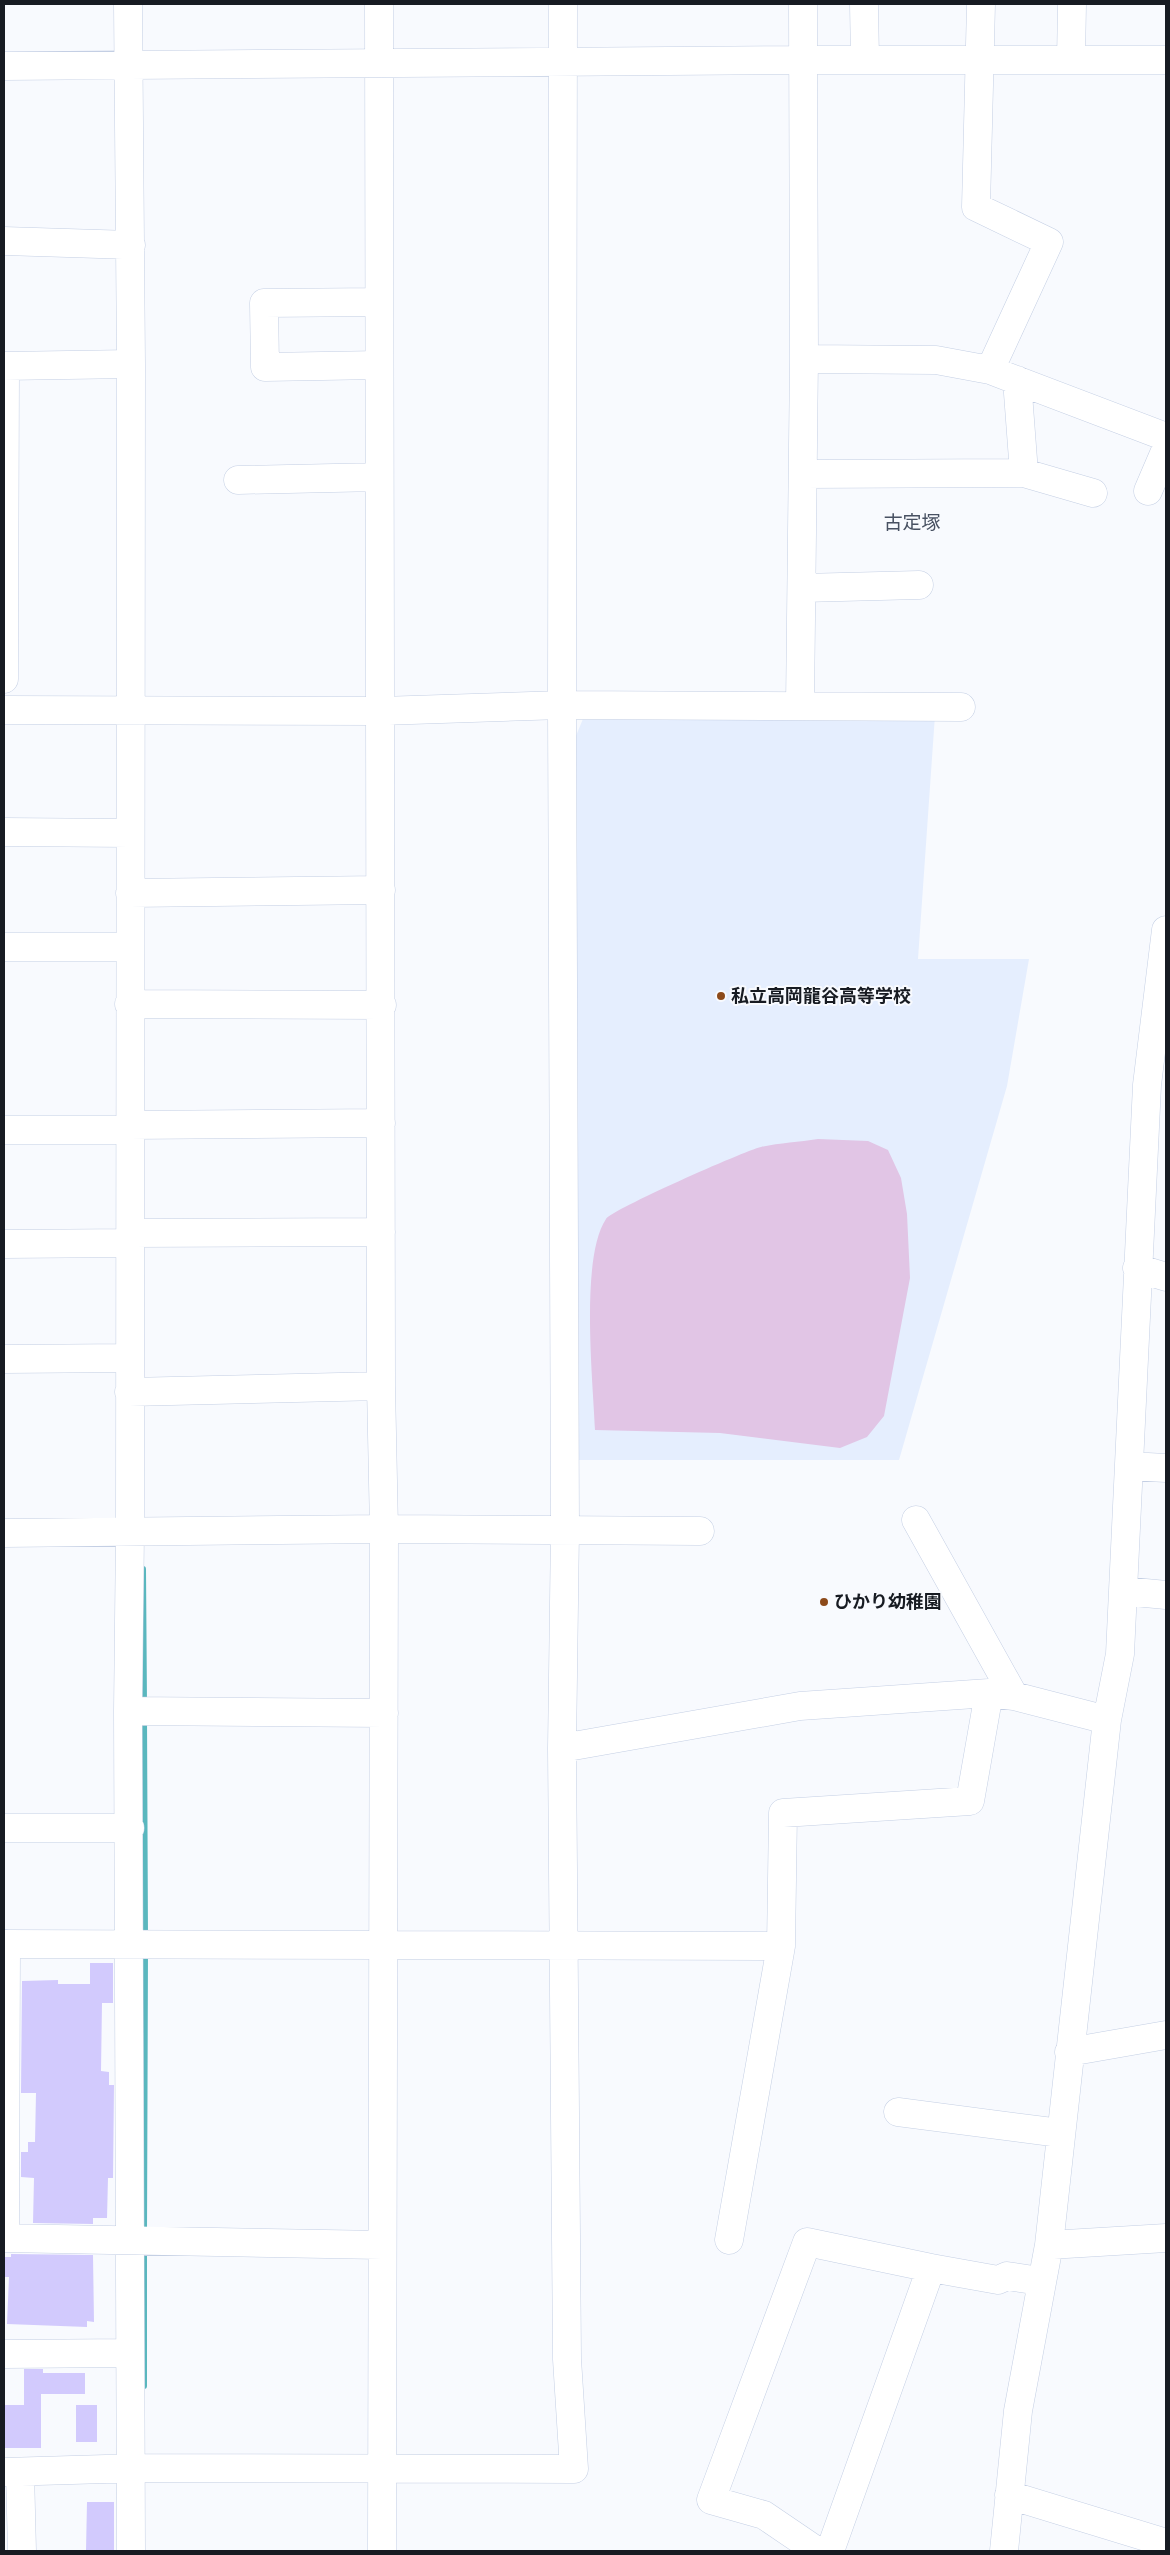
<svg xmlns="http://www.w3.org/2000/svg" width="1170" height="2555" viewBox="0 0 1170 2555" font-family="'IBM Plex Sans','Noto Sans JP',sans-serif">
<rect width="100%" height="100%" fill="#f8fafe"/>
<path fill="#e5eefe" d="M585,714L935,715L918,959H1029L1007,1086L899,1460H576L573,743Z"/>
<path fill="#e1c5e5" d="M818,1139L868,1141L888,1150L901,1178L907,1214L910,1278L884,1416L867,1437L840,1448L720,1433L595,1430C593,1380 580,1258 606,1219C611,1210 744,1151 761,1147C779,1143 799,1142 818,1139Z"/>
<g fill="none" stroke-linecap="round" stroke-linejoin="round">
<path stroke="#5ab7be" stroke-width="6" d="M143,1569L144,1704
M144,1716L145,1939
M144,2234L145,1951
M144,2386V2246"/>
</g>
<path fill="#d2cafd" d="M90,1963H113V2003H102L101,2071L109,2072V2085H114L113,2178H108L107,2218H93V2224L33,2223L34,2178L21,2177V2152H28V2142H35L36,2093H21L22,1981L58,1980V1984H90Z
M11,2254L93,2255L94,2322L87,2321V2327L7,2324L9,2277H4V2257H11Z
M24,2369H43V2373H85V2394H41V2448H4V2405H24Z
M76,2405H97V2442H76Z
M87,2502H114V2551H86Z"/>
<g fill="none" stroke-linecap="round" stroke-linejoin="round">
<defs>
<path id="minor" d="M128,4L131,364L130,1531L128,1711L131,2551
M379,4L381,1386L384,1529L382,2551
M864,4L865,60
M981,4L976,207L1049,242L990,370
M1071,60L1072,4
M4,66L803,60H1166
M4,241L131,245
M804,359L936,360L990,370L1166,437
M379,365L265,367L264,303L379,302
M4,366L131,364
M1017,380L1024,473
M803,474L1024,473L1093,493
M238,480L379,477
M1148,491L1166,449
M802,588L919,585
M4,679L5,366
M800,706L804,359L803,4
M4,710L381,711L562,705L961,707
M4,832L130,833
M130,893L381,890
M4,947H130
M129,1004L382,1005
M129,1125L381,1123
M4,1130H129
M130,1233L381,1232
M4,1244L131,1243
M1137,1268L1166,1277
M4,1359L129,1358
M129,1392L381,1386
M1129,1466L1166,1468
M916,1520L1014,1696
M4,1533L384,1529L700,1531
M1124,1591L1166,1595
M128,1711L384,1713
M562,1748L800,1706L989,1693L1014,1696L1107,1720
M4,1828H130
M4,1944L781,1946
M1069,2052L1166,2035
M898,2112L1060,2133
M4,2238L382,2245
M5,2238L6,1944
M729,2240L781,1946L783,1813L970,1801L989,1693
M1049,2245L1166,2238
M931,2268L998,2280L1007,2276L1040,2281
M4,2354L129,2353
M4,2472L140,2468L574,2469L567,2359L562,1748L565,1530L562,705L563,4
M20,2472L22,2551
M1009,2495L1166,2543
M817,2551L764,2515L711,2500L807,2242L931,2268L830,2551
M1004,2551L1018,2411L1049,2245L1107,1720L1120,1654L1147,1085L1166,930"/>
</defs>
<use href="#minor" stroke="#c4cfe4" stroke-width="29"/>
<use href="#minor" stroke="#fff" stroke-width="28"/>
</g>
<g fill="#8c4a1a" stroke="#f8fafe" stroke-width="2">
<circle cx="721" cy="996" r="5"/>
<circle cx="824" cy="1602" r="5"/>
</g>
<g text-anchor="middle" stroke-width="4" stroke-linejoin="round" paint-order="stroke">
<g font-size="18" font-weight="bold" fill="#171b22" stroke="#f8fafe" text-anchor="start">
<text x="731" y="1002">私立高岡龍谷高等学校</text>
<text x="834" y="1608">ひかり幼稚園</text>
</g>
<g font-size="19" fill="#485162" stroke="#f8fafe">
<text x="912" y="529">古定塚</text>
</g>
</g>
<rect width="1170" height="2555" fill="none" stroke="#171b22" stroke-width="10"/>
</svg>
